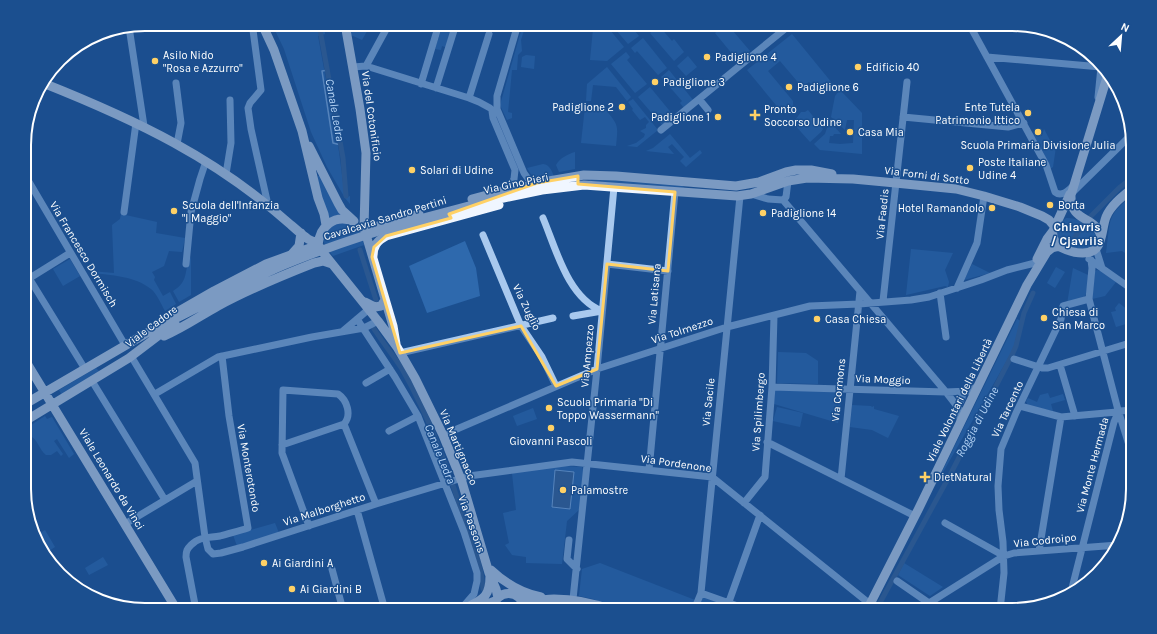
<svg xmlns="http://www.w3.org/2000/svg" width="1157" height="634" viewBox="0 0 1157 634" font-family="Karla,sans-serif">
<rect width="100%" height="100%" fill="#1b4f8f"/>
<path fill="#2e69ad" d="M272,24H324L325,34L318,36L339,152L345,198L350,196V204L345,198L327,167L311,132L284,49Z
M350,24H371L362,40L351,35Z
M443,24H455L448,48L442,46L441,50L435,49Z
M523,24H526L521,40L522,51L518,55L517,70H512L508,112L512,113V118L507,120L500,105Z
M588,24H605L624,47L607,61L590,60L593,29L586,28V26Z
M623,24H629L639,36L628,44L616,30Z
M727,24L750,51L738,61L715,33Z
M659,26L672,41L674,39L684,52L674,61L650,33Z
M792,34L832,83L819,94L809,82L802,87L780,61L768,71L793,101V108L790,107L780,110L747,70Z
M643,38L667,68L658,75L637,51L635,53L631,48Z
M626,52L630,57L627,60L647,84L635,93L611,64Z
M526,55L535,56L534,69L521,67L522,57Z
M688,56L697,67L686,76L677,66Z
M607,67L631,97L627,101L616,87L593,85L591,101H586L587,84Z
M669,70L693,100L684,108L680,103L682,101L661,77Z
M650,87L673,115L662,125L638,97Z
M840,90L862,113V154L820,150L814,144L825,134L828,125H833L841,134H834L833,136H830L829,143L840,144L853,143L854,120H847L845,130L831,117L835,96Z
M633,99L658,130L637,147L627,146L636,143L644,137L645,134L640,131L646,128V125L649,122L645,117L640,120L632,110L633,109L628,102Z
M585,107L605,109C619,126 618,125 616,146L581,143Z
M808,110L823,129L821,132L810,142L793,123L801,112H805Z
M1044,129L1053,146L1056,147L1053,167L1050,169L1032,133L1042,136Z
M670,134L690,158L700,150L702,153L686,167L680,161L684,157L672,144L668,147L674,154L646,151L653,148Z
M575,152V169L559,172L556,165C560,158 568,154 575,152Z
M543,164C550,165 552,171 554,177C542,179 533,181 527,168Z
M318,176H320L341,215L328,219L316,178Z
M590,178L680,184L688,191L590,181L588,179Z
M1133,195V258L1122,251L1106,253C1111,221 1105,216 1133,195Z
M121,214L157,222L156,233L185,238L182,252L169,251L164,266L152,272L155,277L154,280L163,296L170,292L176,304L165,311C161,304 157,294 151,289C135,276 111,275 91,273L90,271L114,273L112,225L120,219Z
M1066,218C1079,217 1092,227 1097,237L1094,246C1082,251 1070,248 1059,241C1056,232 1059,223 1066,218Z
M335,223C357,224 358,222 364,245L333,256C320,240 320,237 335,223Z
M465,241L476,268L480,296L427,313L409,266Z
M911,249L953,253L945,270L949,282L948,287L945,286L906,295Z
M191,257V295L179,302L173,291C190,281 183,270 191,257Z
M70,259L80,276L63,286L53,269Z
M972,264L990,273L964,280Z
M1056,267L1065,272L1055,288L1047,283Z
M1073,268L1088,275C1086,298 1090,296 1067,304Z
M1097,270L1102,271L1116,282L1105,296L1092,299L1095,271Z
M1119,303L1133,314V322L1116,327L1111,312L1116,311L1115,308Z
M1017,319L1021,321L1014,348L934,488Z
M778,352L806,353L818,361V384L777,383Z
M96,368L99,371L62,395L59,390Z
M775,390L842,392L838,423L774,404Z
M1048,393L1050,398L1063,394L1065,400L1051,404L1053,411L1028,406L1026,401L1028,398L1037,402L1040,395Z
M852,405L871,406L872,407L874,406V409L899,416L888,438L872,430L850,427Z
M777,407L803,413L800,427L773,421Z
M533,408L537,419L517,426L513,416Z
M45,416L47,419L52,417L74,454L69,458L57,439L54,441L63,454L61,456L57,451L51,455H46C39,450 38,439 30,436L25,437V429Z
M563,466L582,467L584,472L580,509L567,521L562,564L526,563V557L512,555L505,545L509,543L503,513L516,510L512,473Z
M275,523L279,533L237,546L233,535Z
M45,530L55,547L44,554L37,535Z
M103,557L108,565L89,575L85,568Z
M600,563L695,600L692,610H621L593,599L579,596L582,569Z
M904,563L943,587L930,596L898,575Z
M702,596L725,605L723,610H697Z"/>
<path fill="#3c6290" stroke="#9cc4f0" d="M555,470L574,472L570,509L552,507Z"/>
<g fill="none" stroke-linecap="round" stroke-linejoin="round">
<path stroke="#9cc4f0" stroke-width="1.5" d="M328,70L322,71L333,143L341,145
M950,475L964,449L965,445"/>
<path stroke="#3c6290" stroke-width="5" d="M319,24L343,158L346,196
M1090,217L1119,188L1133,177
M1074,238L1084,225
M360,250L376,300
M374,329C383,343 393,355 402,369C430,418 449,471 466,525C473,546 482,567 483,589
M876,610L950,475L1012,355L1016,346L1024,313L1033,293"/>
<path stroke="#a9c9ee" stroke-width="7" d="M518,24L497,96V109L524,173L529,180L537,183
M969,24L1046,165L1055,192C1061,197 1067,192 1072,187
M129,27L144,126
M253,30L261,90L250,103L248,108L251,129L268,205
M987,57L1101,67
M366,66L389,24
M353,67L366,66L469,98L479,102L490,108
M176,83L181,123L177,144
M421,84L439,24
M436,88L456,24
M1098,97L1101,67
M469,98L489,34
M699,99L708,110
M492,111L493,118L515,170L514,179L507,192
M903,117L1008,127L1024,123
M661,130L786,28
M226,174L231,143L230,100
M25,175L125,345
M1072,193L1132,134
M751,194L768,199L783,200
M783,200L946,392L960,410V421
M783,200L786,197L788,181
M124,212L136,123
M543,218C556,249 568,298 602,311
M483,235L521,326L542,357L556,386
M1096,249L1102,268
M1089,259L1133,290
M1091,260L1092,268L1089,299L1118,410L1117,412L1120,413
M186,264L191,212L200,179L206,161
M607,264L668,271
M29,278L85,369
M25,281L70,253
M957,288L977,243L984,196
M940,293L946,337
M883,301L907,82
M573,316L602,311
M357,319L395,377L418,416L464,532L477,573V581L474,594L461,609
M343,331L369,309
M1129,343L1133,356
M400,353L553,318
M131,356L195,463L205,537L208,549L213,554L221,553L243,547L376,504L469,476L572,462L712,477L870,604
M1014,359L1042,368H1048L1133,342
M1060,365L1075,416
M92,381L165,500
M366,383L390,369
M772,387L946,392L969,391L978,386
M155,394L218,357L312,337L364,328L378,321
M958,406L962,398L963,391
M1020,406L1061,417L1117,412
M1120,411L1133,410
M1119,413L1133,458
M344,424L376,504
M389,431L418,416
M443,435L597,369L727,327L810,306L859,304L911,300L929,297L981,280L1007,270L1035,263
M767,442L915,516
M282,445L344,424
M649,470L675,192
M841,479L860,291
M744,503L765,477L772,387L774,316
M357,510L385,610
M945,523L1004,556
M125,524L197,481
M309,526L282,453L283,390L338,394C347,400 352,415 344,424
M569,540L567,559L577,569
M1039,551L1061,417
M332,569L343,610
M897,581L939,610
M1071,592L1114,422L1118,413
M701,593L749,610
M573,599L597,369L614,187
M196,610L186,557C186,551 187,549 191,545C200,536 209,538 220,536C230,533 239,531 248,528L229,416L222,356
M694,610L701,593L740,196
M726,610L760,515
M918,610L1004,556L1014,553L1118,545
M1000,610L1004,573L1003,542L999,510L998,486L1001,449L1016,413L1061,319L1063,306L1089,299"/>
<path stroke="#f0f6ff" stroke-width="9" d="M262,24L274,50L302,131L318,198L324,214L326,225
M345,24L360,109L366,153L364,228L393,326L396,344
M43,83C136,120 216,158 291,225C297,230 302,235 308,239C311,241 315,241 318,245C321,248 322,252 325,255L378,321L397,347L415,378L443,435L462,482L489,573L496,589L498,598
M309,146L338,203L342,210L354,221
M516,190L537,183L584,175L616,176L736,186L759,182L786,172L796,170H811L832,174
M472,199L521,186
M412,221L480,203L542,190L584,185L737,196L751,194L788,181L807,178L853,179L885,182L956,189L984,196L1020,207L1042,216L1049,220L1055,227
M364,228H371L419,214
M1053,231C1052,237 1055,243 1060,247C1072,253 1095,259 1100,241C1103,233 1103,225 1106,217C1111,205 1123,196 1133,188
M1101,236C1095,215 1070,223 1071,195L1108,74
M318,245C320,226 334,214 353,221
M291,255L299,246L301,233
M373,256C373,246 377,241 386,236L499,205
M1037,259L1047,239L1053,231L1070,194
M365,302L375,307L381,306L385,300
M174,314L214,291L266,264L318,245
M164,336C183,328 200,316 218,306C249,289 281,276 314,263L323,261L332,264
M25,360L177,610
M25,404L145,334L272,270
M25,421L129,358L175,323
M491,570C506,584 521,593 541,597
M520,599C532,602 543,599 554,599C575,599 593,603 612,610
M462,610C480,600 490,600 490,576
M473,610L495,601
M494,610C493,588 524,588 524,610
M867,610L918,510L1027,285L1047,252L1052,248L1060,246"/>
<path stroke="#f0f6ff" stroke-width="9" d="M272,270C318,250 364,235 412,221"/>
</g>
<path d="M0 0H1157V634H0ZM578,176V184L675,192L668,271L607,264L597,369L556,386L521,326L400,353L372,257L374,247L386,236L451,218L449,214L537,183Z" fill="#1b4f8f" fill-opacity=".55" fill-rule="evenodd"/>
<path fill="none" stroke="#ffd166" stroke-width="3" stroke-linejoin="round" d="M578,176V184L675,192L668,271L607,264L597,369L556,386L521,326L400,353L372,257L374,247L386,236L451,218L449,214L537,183Z"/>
<g fill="#ffd166" stroke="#1b4f8f" stroke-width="1.5">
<circle cx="707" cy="57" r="4"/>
<circle cx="155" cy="61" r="4"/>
<circle cx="858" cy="67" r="4"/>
<circle cx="655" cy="82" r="4"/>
<circle cx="789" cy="87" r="4"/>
<circle cx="622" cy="107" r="4"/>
<circle cx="1028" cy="113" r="4"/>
<path d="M753 109h4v4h4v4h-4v4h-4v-4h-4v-4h4z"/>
<circle cx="718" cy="117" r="4"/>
<circle cx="850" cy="132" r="4"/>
<circle cx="1038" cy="132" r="4"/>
<circle cx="970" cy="168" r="4"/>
<circle cx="412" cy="170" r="4"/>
<circle cx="1050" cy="205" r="4"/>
<circle cx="992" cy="208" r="4"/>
<circle cx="174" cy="211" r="4"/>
<circle cx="763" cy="213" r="4"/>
<circle cx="1044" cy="318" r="4"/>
<circle cx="817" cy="319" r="4"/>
<circle cx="549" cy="408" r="4"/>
<circle cx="551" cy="428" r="4"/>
<path d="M923 471h4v4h4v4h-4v4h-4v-4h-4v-4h4z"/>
<circle cx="563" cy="490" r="4"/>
<circle cx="264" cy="563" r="4"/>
<circle cx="292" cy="589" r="4"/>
</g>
<g text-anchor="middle" stroke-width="3" stroke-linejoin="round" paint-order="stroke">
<g font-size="11" fill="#fff" stroke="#1b4f8f" text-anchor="start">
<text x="163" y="59">Asilo Nido<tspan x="163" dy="13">"Rosa e Azzurro"</tspan></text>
<text x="715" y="61">Padiglione 4</text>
<text x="866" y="71">Edificio 40</text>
<text x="663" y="86">Padiglione 3</text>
<text x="797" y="91">Padiglione 6</text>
<text x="614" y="111" text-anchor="end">Padiglione 2</text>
<text x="1020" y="111" text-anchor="end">Ente Tutela<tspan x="1020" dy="13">Patrimonio Ittico</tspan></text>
<text x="764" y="113">Pronto<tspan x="764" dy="13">Soccorso Udine</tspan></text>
<text x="710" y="121" text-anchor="end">Padiglione 1</text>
<text x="858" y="136">Casa Mia</text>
<text x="1038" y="149" text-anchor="middle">Scuola Primaria Divisione Julia</text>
<text x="978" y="166">Poste Italiane<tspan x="978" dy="13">Udine 4</tspan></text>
<text x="420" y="174">Solari di Udine</text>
<text x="182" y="209">Scuola dell'Infanzia<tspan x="182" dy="13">"I Maggio"</tspan></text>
<text x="1058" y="209">Borta</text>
<text x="984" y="212" text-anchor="end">Hotel Ramandolo</text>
<text x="771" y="217">Padiglione 14</text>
<text x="1052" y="316">Chiesa di<tspan x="1052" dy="13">San Marco</tspan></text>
<text x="825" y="323">Casa Chiesa</text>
<text x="557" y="406">Scuola Primaria "Di<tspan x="557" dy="13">Toppo Wassermann"</tspan></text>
<text x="551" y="445" text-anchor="middle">Giovanni Pascoli</text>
<text x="934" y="481">DietNatural</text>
<text x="571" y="494">Palamostre</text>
<text x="272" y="567">Ai Giardini A</text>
<text x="300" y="593">Ai Giardini B</text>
</g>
<g font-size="11" fill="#fff" stroke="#1b4f8f">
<text transform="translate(372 116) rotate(82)" y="4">Via del Cotonificio</text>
<text transform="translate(927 175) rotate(7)" y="4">Via Forni di Sotto</text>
<text transform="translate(516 183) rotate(-12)" y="4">Via Gino Pieri</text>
<text transform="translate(882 214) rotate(-84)" y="4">Via Faedis</text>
<text transform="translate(385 218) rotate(-17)" y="4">Cavalcavia Sandro Pertini</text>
<text transform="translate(84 254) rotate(59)" y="4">Via Francesco Dormisch</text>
<text transform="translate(654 294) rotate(-85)" y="4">Via Latisana</text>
<text transform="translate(527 307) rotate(64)" y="4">Via Zuglio</text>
<text transform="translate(151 326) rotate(-37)" y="4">Viale Cadore</text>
<text transform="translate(682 330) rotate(-18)" y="4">Via Tolmezzo</text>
<text transform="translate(587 356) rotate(-85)" y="4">Via Ampezzo</text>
<text transform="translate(883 379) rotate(2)" y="4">Via Moggio</text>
<text transform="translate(838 390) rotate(-84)" y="4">Via Cormons</text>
<text transform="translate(959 400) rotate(-64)" y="4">Viale Volontari della Libertà</text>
<text transform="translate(708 402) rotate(-84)" y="4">Via Sacile</text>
<text transform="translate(1007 409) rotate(-65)" y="4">Via Tarcento</text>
<text transform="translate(758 412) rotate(-86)" y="4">Via Spilimbergo</text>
<text transform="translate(459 447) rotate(67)" y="4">Via Martignacco</text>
<text transform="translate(676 463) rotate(8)" y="4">Via Pordenone</text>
<text transform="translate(1092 465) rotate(-75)" y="4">Via Monte Hermada</text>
<text transform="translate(249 468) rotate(80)" y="4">Via Monterotondo</text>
<text transform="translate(112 479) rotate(59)" y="4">Viale Leonardo da Vinci</text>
<text transform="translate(324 509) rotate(-18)" y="4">Via Malborghetto</text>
<text transform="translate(472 524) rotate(70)" y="4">Via Passons</text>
<text transform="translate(1045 540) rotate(-6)" y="4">Via Codroipo</text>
</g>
<g font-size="12" font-style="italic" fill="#b5d3f5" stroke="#1b4f8f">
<text transform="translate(335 110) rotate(80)" y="4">Canale Ledra</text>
<text transform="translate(977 422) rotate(-62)" y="4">Roggia di Udine</text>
<text transform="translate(440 454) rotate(68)" y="4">Canale Ledra</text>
</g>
<g font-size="12" font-weight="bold" fill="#fff" stroke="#1b4f8f">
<text x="1077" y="231">Chiavris<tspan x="1077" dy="14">/ Cjavriis</tspan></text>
</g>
</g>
<path d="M0 0H1157V634H0ZM145 31H1012A114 114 0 0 1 1126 145V489A114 114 0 0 1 1012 603H145A114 114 0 0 1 31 489V145A114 114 0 0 1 145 31Z" fill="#1b4f8f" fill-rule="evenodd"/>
<path fill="none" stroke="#fff" stroke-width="2" d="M145 31H1012A114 114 0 0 1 1126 145V489A114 114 0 0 1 1012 603H145A114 114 0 0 1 31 489V145A114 114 0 0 1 145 31Z"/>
<g transform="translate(1121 36) rotate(26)" stroke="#1b4f8f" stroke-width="3" paint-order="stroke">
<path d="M0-3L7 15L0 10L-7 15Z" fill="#ffffff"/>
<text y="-6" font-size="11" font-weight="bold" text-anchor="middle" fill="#ffffff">N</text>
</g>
</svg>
